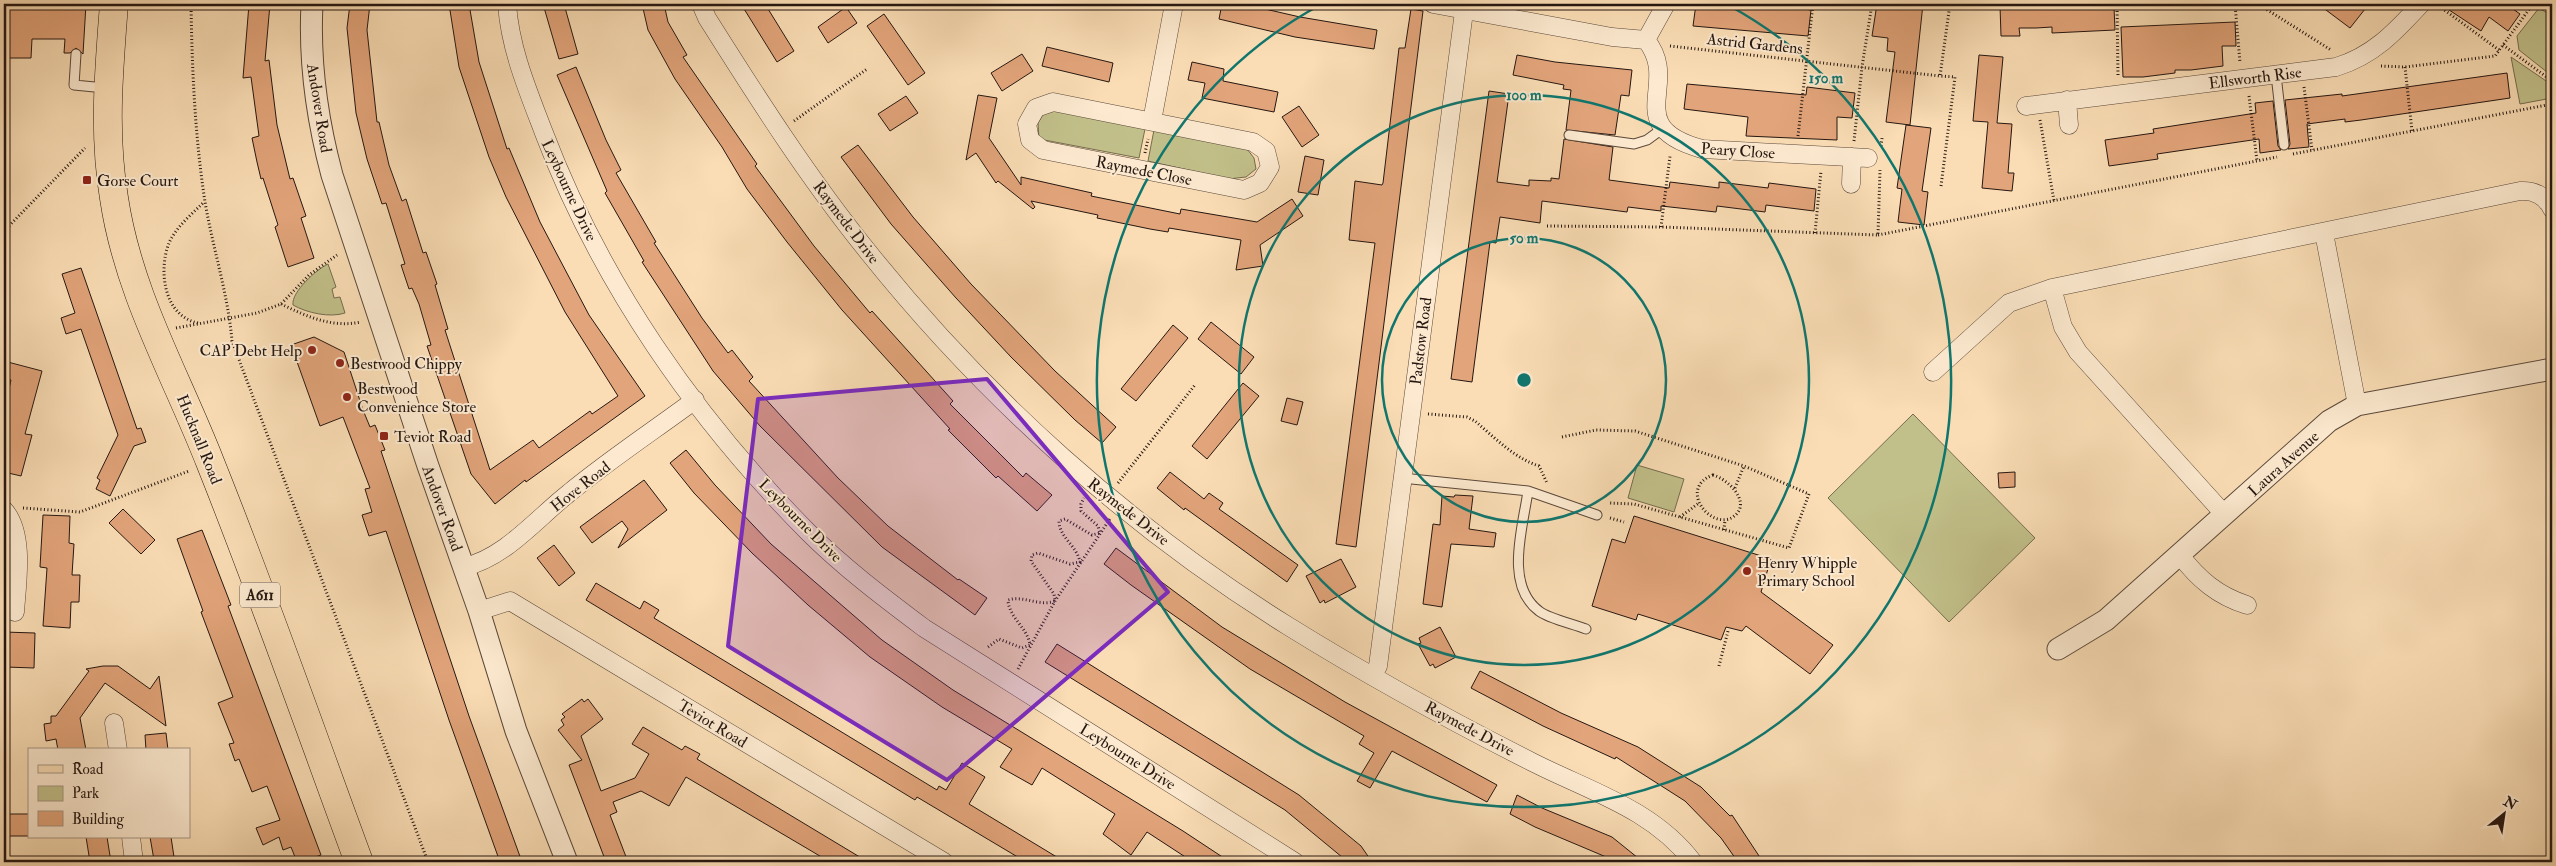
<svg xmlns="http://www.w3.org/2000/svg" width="2556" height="866" viewBox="0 0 2556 866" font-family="'IM FELL Double Pica',serif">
<rect width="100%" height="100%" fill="#faddb5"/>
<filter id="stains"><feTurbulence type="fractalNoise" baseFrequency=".004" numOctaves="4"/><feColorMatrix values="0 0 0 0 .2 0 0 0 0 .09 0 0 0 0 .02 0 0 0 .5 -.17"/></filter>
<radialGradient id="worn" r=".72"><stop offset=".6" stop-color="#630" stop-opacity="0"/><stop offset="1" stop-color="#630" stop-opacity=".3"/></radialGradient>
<path fill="#c2c08a" stroke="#746c4e" d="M2539,8L2552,16V76L2519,50L2517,36Z
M2511,57L2552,85V98L2520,104Z
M1054,110L1145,129L1139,158L1039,139L1038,123L1045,111Z
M1154,130L1247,149L1254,158L1256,169L1246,177L1228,179L1148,161Z
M328,264L336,287L332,289L334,298L340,297L345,313C330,318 307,313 293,305C291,292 317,269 328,264Z
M1913,414L2035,538L1949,622L1828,498Z
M1637,465L1684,479L1674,512L1628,498Z"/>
<path fill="#e2a47a" stroke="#251711" d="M39,4H86L83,54L76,48L70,53H64L65,39H32L31,58H4V7H39Z
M249,4H270L265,61L269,60L277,125L290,179L293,178L306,216L301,218L314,258L288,267L275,227L278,225L263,178L261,179L257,162L252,138L259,136L251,77L243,78Z
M350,4H370L367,30L377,122H379L389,165L402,201L406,199L423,253L426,252L437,284L435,285L448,329L445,330L490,470L533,440L539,448L590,411L592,414L618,396L565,312L506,197L489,157L459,67L449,4H469L479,62L507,149L509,148L540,222L589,315L645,396L526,482L525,480L495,504L471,474L427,346L431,345L419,304L412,288L409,289L401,265L405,264L386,203L382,204L367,159L356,113L347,28Z
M543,4H564L578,54L559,59Z
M642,4H664L668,22L687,55L683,57L757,164L755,166L814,246L870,313L872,311L953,401L950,404L1023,477L1026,473L1052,495L1037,511L998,476L996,478L948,430L950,429L842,310L787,242L747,189L722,147L675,79L648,30Z
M741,4H765L794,51L777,62Z
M1222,4H1243L1300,17L1377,30L1374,49L1295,37L1219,19Z
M1696,4H1732L1763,7V4L1811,10L1808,36L1693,26Z
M1877,4H1923L1910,125L1886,122L1895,52L1887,51L1888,38L1872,36Z
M2050,4L2051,9L2114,7L2115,30L2052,33V27L2036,28H2019L2020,36H2001L2000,6Z
M2318,4H2369L2350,28Z
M2440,4H2506L2520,14L2508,31L2489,17L2481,31Z
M846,7L857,23L828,43L818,27Z
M1411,9L1423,11L1356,547L1336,544L1375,243L1349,240L1355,181L1382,185L1383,183L1399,48H1405Z
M884,14L925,73L908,85L867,26Z
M2235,22L2236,46H2222L2223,66L2191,70H2175V73L2143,77H2123L2121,27Z
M1047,47L1113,63L1109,82L1042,66Z
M1022,54L1033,71L1002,91L991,73Z
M1517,55L1555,62L1632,70L1629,96L1621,95L1615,135L1566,130L1571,90L1563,89L1564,85L1513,75Z
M1979,55L2003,57L1997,123L2012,124L2008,173H2014L2012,191L1982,188L1988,122L1973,121Z
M1192,62L1224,69L1223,81L1278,92L1274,112L1202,98L1205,83L1188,80Z
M576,67L606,140L621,170L616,173L656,242L654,243L702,318L728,353L732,350L753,377L749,381L838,478L888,526L958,580L959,579L987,598L975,615L882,547L760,426L713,371L642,262L644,261L605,193L607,191L557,75Z
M2507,73L2510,98L2361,120L2345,122V119L2307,124L2309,147L2288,149L2290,144L2285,100L2342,94V96Z
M1687,84L1806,95L1807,87L1855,93L1852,118L1837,117V140L1746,136L1748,117L1684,109Z
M1489,91L1509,94L1497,182L1529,186V180L1551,181V178L1559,179L1564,139L1613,147L1609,180L1669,188L1670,182L1719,188V182L1768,188L1769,183L1816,189L1814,211L1766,205L1765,212L1717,206L1716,212L1661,206V211L1628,207L1627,212L1542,201L1540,223L1500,217L1496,243L1490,242L1472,382L1451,379Z
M978,95L997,98L989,138L1021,185V177L1092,193L1091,196L1180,214L1181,209L1257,222L1292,199L1303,216L1260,245L1263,266L1236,270L1241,240L1169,228L1168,232L1150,229L1097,218L1098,215L1031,201L1035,207L1033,209L998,181L996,183L976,153L966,160Z
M906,96L918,113L890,131L878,114Z
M2273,101L2278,146L2281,150L2260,153L2259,139L2157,154L2158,159L2109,166L2105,140L2154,133L2153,129L2256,113L2255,103Z
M1299,106L1319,135L1302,147L1282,117Z
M1906,125L1931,128L1922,191L1928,192L1924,225L1898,222L1902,189L1897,188Z
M858,145L913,217L971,284L1055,371L1116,427L1102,443L1075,420L1011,357L956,298L891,224L841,157Z
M1305,156L1324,160L1318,195L1298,192Z
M81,268L137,429L141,428L146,442L134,446L110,496L96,489L100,480L97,478L118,435L81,329L66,334L61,318L75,313L62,274Z
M1211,322L1254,357L1241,374L1198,339Z
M1173,325L1188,338L1136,401L1121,389Z
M314,337L344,352L363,410L370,427L375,425L385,450L381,451L469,716L522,862H500L449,720L386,531L369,536L362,515L372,512L365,489L370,488L343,417L320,426L291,345Z
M4,361L42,371L25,434L32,435L21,476L4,472V410L11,380L4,378Z
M1243,383L1259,396L1207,459L1192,446Z
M1287,398L1303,402L1297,425L1281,421Z
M686,450L715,485L771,544L882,640L953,690L1183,831L1230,862H1193L1147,832L1131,855L1103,834L1115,814L1042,768L1032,785L1000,767L1012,749L942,707L870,657L808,605L752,553L694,493L670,463Z
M1170,472L1204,499L1209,493L1223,503L1219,509L1298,565L1287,582L1185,508L1184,510L1157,488Z
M2015,472V487L1999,488L1998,473Z
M644,480L667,510L618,548L628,529L622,521L592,543L580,527Z
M1455,495L1473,496L1469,529L1496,533L1494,547L1451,544L1442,607L1423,604L1433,524L1440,525L1442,496L1454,497Z
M123,509L155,540L141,554L109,523Z
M43,515L70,516L69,543L74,544L72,575H80L79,602H71L70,628L43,626L47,568L40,567Z
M1634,516L1771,559L1761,592L1833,645L1810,674L1746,626L1742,631L1726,627L1721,640L1638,614L1636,620L1592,606L1612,539L1625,543Z
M202,530L231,605L228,606L321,855L300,862H297L291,847L283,850L279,837L263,845L256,828L280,820L267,786L252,792L239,759L235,761L229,744L234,743L218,703L233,697L201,612L203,611L177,539Z
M554,545L575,573L559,586L537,558Z
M1116,548L1222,627L1345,702L1497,785L1487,802L1392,751L1370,788L1357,781L1374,753L1359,744L1364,736L1250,669L1131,585L1104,564Z
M1341,559L1356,587L1325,603L1324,600L1320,603L1306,576Z
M596,583L640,609L644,601L659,610L654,618L937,790L939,786L946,790L962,763L985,777L969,804L1065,862H1026L917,797L915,800L586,600Z
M1440,627L1456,657L1435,668L1433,664L1430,666L1418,644L1421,643L1419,638Z
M4,632L35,633L34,668L6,667Z
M1057,644L1299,795L1361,846L1372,862H1348L1285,810L1045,662Z
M103,666H118L150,689L159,676L166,726L105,683L80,718L86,750H58L56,739L46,741L44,724L51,723V716H56L89,671L86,669Z
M1480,671L1561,713L1638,747L1701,787L1730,816L1732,815L1763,862H1738L1721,838L1685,801L1616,757L1615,759L1543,726L1471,688Z
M582,699L584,702L588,699L603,719L581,736L601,791L635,778L649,754L632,744L643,727L682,750L685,746L700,754L697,759L868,862H830L686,777L669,806L641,791L613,802L617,812L610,815L628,862H606L569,765L582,760L558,730L564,725L561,720L565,717L562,714Z
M166,733L168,750H146L145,735Z
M1517,795L1542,808L1612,837L1643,862H1618L1535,827L1510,814Z
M4,814H29V836H4Z
M86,837H107L111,862H90Z
M150,837H171L174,857L154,860Z"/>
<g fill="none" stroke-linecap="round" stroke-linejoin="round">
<defs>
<path id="service" d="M76,54L74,85L105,88
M2276,75L2284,145
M1569,135L1634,144L1647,140L1662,129
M1402,478L1528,491C1523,527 1504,585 1539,611C1549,619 1574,624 1586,629
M1528,491L1597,515"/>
<path id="minor" d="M507,4C510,49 528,91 544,133C601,283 695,418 808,532C843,567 884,598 924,628L1295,862
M701,4L707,18C758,99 809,179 869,253C986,399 1129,527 1288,626C1367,675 1449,720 1532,762C1589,791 1653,809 1693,862
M1433,4L1612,37L1646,40
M1646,40C1682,84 1619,126 1702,149L1868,158
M1646,40L1666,4
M2067,100L2069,125
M1053,102L1253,142L1266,151L1270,167L1260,183L1244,190L1043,150L1030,140L1027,124L1036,108Z
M2026,106L2336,67C2373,56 2395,32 2421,4
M1152,121L1174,4
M1851,184L1852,157
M2324,233L2357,405
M2052,288L2063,327L2078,352L2225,515
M1933,372L2009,303L2052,288L2520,191C2534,190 2546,196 2552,209
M4,510C25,533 17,583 15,612
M2180,555C2198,579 2218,596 2247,605
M464,567C505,558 537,518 569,493C609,460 653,431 695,400
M479,611L510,601L944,862
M1372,676L1378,666L1465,4
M114,723L118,750
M131,837L134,862"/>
<path id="tertiary" d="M312,4C309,62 317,119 332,175L428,466L479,611L516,731L567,862
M2058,649L2106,620L2329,421L2357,405L2552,369"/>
<path id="primary" d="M114,4C109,69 103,133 114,198C128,293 176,375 210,462C263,594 310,729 359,862"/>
</defs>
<use href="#service" stroke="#5a483a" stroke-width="11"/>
<use href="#minor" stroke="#5a483a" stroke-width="19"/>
<use href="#tertiary" stroke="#5a483a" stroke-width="23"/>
<use href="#primary" stroke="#251711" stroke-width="29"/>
<path stroke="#251711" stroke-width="3" stroke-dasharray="1 2.5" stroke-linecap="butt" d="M191,4C192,70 195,137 205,202C213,249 228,294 232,341L428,862
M2117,4L2118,76
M2235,4L2240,63
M2258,4L2331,50
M2439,6L2499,50
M2503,45L2552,81
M1670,46L1940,76
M2381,66L2405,67L2495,56L2533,4
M2405,67L2412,131
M2304,87L2312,150
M2249,96L2257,161
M2040,120L2054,201
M794,121L867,69
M1798,136L1813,4
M1854,141L1862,67L1872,4
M1881,146L1882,138
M1145,153L1148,139
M2293,154L2552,104
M1941,186L1955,77L1940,76L1950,4
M1547,226L1661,227L1878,235L1880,170
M1661,227L1670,156
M4,231L85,148
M1815,233L1821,171
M1878,235L2277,157
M281,304C308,317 332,328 361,322
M198,323C164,316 158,271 169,243C176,227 192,214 204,202
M176,328L257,313L281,304L309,275L337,255
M1428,414L1467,417L1475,421C1494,437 1514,458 1539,466L1547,483
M1562,437L1596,430L1635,431L1744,466L1809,494L1789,548L1634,504L1608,503
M1713,475C1728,479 1753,503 1733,517C1711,531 1677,488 1713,475Z
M1118,483L1195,385
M1735,488L1744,466
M23,508L80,512L189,471
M1680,517L1699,503
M1610,518L1624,522
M1724,530L1725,520
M988,647L999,639L1022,648L1030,645C1028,628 1009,618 1008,600C1024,595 1039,607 1055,601L1054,594L1031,561L1032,555L1038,553L1070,564L1080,562C1077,546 1059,537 1059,521L1065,519L1092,535L1100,533L1098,526L1081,511V504L1084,498
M1719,666L1728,631
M1018,669L1055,601L1110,519"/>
<use href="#service" stroke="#fce9cf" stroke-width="9"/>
<use href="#minor" stroke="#fce9cf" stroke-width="18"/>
<use href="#tertiary" stroke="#fce9cf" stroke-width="21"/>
<use href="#primary" stroke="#faddb5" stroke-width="28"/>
</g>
<path fill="#7b2cbf" fill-opacity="0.2" stroke="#7b2cbf" stroke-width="4" stroke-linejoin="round" d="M987,379L1168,592L947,780L728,646L758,399Z"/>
<g fill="none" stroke="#0f766e" stroke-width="2.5">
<circle cx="1524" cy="380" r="142"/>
<circle cx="1524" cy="380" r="285"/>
<path d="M1728 5A427 427 0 1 1 1320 5"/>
</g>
<g fill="#8f2418" stroke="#fce9cf" stroke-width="2">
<rect x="82" y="175" width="10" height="10" rx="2.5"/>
<circle cx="312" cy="350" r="5"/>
<circle cx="340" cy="363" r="5"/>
<circle cx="347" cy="397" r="5"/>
<rect x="379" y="431" width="10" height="10" rx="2.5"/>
<circle cx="1747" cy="571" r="5"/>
</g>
<g text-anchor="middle" stroke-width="4" stroke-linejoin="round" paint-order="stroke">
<rect fill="#fce9cf" stroke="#66564a" stroke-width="1" x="240" y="582.5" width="40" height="25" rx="4"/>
<g font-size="15" font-weight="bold" fill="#251711">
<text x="260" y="600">A611</text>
</g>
<g font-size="16" fill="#251711" stroke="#fce9cf">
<text transform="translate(1755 43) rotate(6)" y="6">Astrid Gardens</text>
<text transform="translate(2255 77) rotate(-7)" y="6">Ellsworth Rise</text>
<text transform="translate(320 108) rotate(81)" y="6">Andover Road</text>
<text transform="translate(1738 150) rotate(4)" y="6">Peary Close</text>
<text transform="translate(1144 170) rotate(11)" y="6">Raymede Close</text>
<text transform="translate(570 190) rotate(65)" y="6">Leybourne Drive</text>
<text transform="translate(847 222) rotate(53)" y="6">Raymede Drive</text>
<text transform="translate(1420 341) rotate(-83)" y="6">Padstow Road</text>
<text transform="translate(200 439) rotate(68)" y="6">Hucknall Road</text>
<text transform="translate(2283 463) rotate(-42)" y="6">Laura Avenue</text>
<text transform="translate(580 486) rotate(-38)" y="6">Hove Road</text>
<text transform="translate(443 508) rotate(70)" y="6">Andover Road</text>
<text transform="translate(1129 511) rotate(38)" y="6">Raymede Drive</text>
<text transform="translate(801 520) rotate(45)" y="6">Leybourne Drive</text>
<text transform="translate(713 723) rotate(31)" y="6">Teviot Road</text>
<text transform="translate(1470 728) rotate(28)" y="6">Raymede Drive</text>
<text transform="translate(1128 756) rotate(32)" y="6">Leybourne Drive</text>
</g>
<g font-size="16" fill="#251711" stroke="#fce9cf" text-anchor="start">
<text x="97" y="186">Gorse Court</text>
<text x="302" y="356" text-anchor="end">CAP Debt Help</text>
<text x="350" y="369">Bestwood Chippy</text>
<text x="357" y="394">Bestwood<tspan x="357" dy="18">Convenience Store</tspan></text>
<text x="394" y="442">Teviot Road</text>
<text x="1757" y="568">Henry Whipple<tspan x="1757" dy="18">Primary School</tspan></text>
</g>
</g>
<circle cx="1524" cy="380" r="8" fill="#0f766e" stroke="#fce9cf" stroke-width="2.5"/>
<g font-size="15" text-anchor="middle" font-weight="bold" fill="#0f766e" stroke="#fce9cf" stroke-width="4" stroke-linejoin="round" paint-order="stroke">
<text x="1826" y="83">150 m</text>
<text x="1524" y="100">100 m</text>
<text x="1524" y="243">50 m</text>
</g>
<rect width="2556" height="866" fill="none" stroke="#faddb5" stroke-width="20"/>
<rect x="5" y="5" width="2546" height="856" fill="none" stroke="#251711" stroke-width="2.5"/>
<rect x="10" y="10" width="2536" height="846" fill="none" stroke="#251711"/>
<rect x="28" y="748" width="162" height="90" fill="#fce9cf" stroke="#a69583"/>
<rect x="38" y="765" width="25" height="8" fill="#faddb5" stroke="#a69583"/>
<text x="72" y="774" font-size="15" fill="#251711">Road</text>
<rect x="38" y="786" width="25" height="15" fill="#c2c08a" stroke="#a69583"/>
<text x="72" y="798" font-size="15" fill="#251711">Park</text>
<rect x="38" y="811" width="25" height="15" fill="#e2a47a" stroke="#a69583"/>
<text x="72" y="824" font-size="15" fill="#251711">Building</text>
<g transform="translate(2504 814) rotate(30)" stroke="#fce9cf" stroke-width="4" paint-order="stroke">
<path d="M0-4L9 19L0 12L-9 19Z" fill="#251711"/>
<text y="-8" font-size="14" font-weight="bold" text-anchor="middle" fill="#251711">N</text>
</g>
<rect width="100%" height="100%" filter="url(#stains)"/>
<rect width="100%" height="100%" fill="url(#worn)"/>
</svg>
